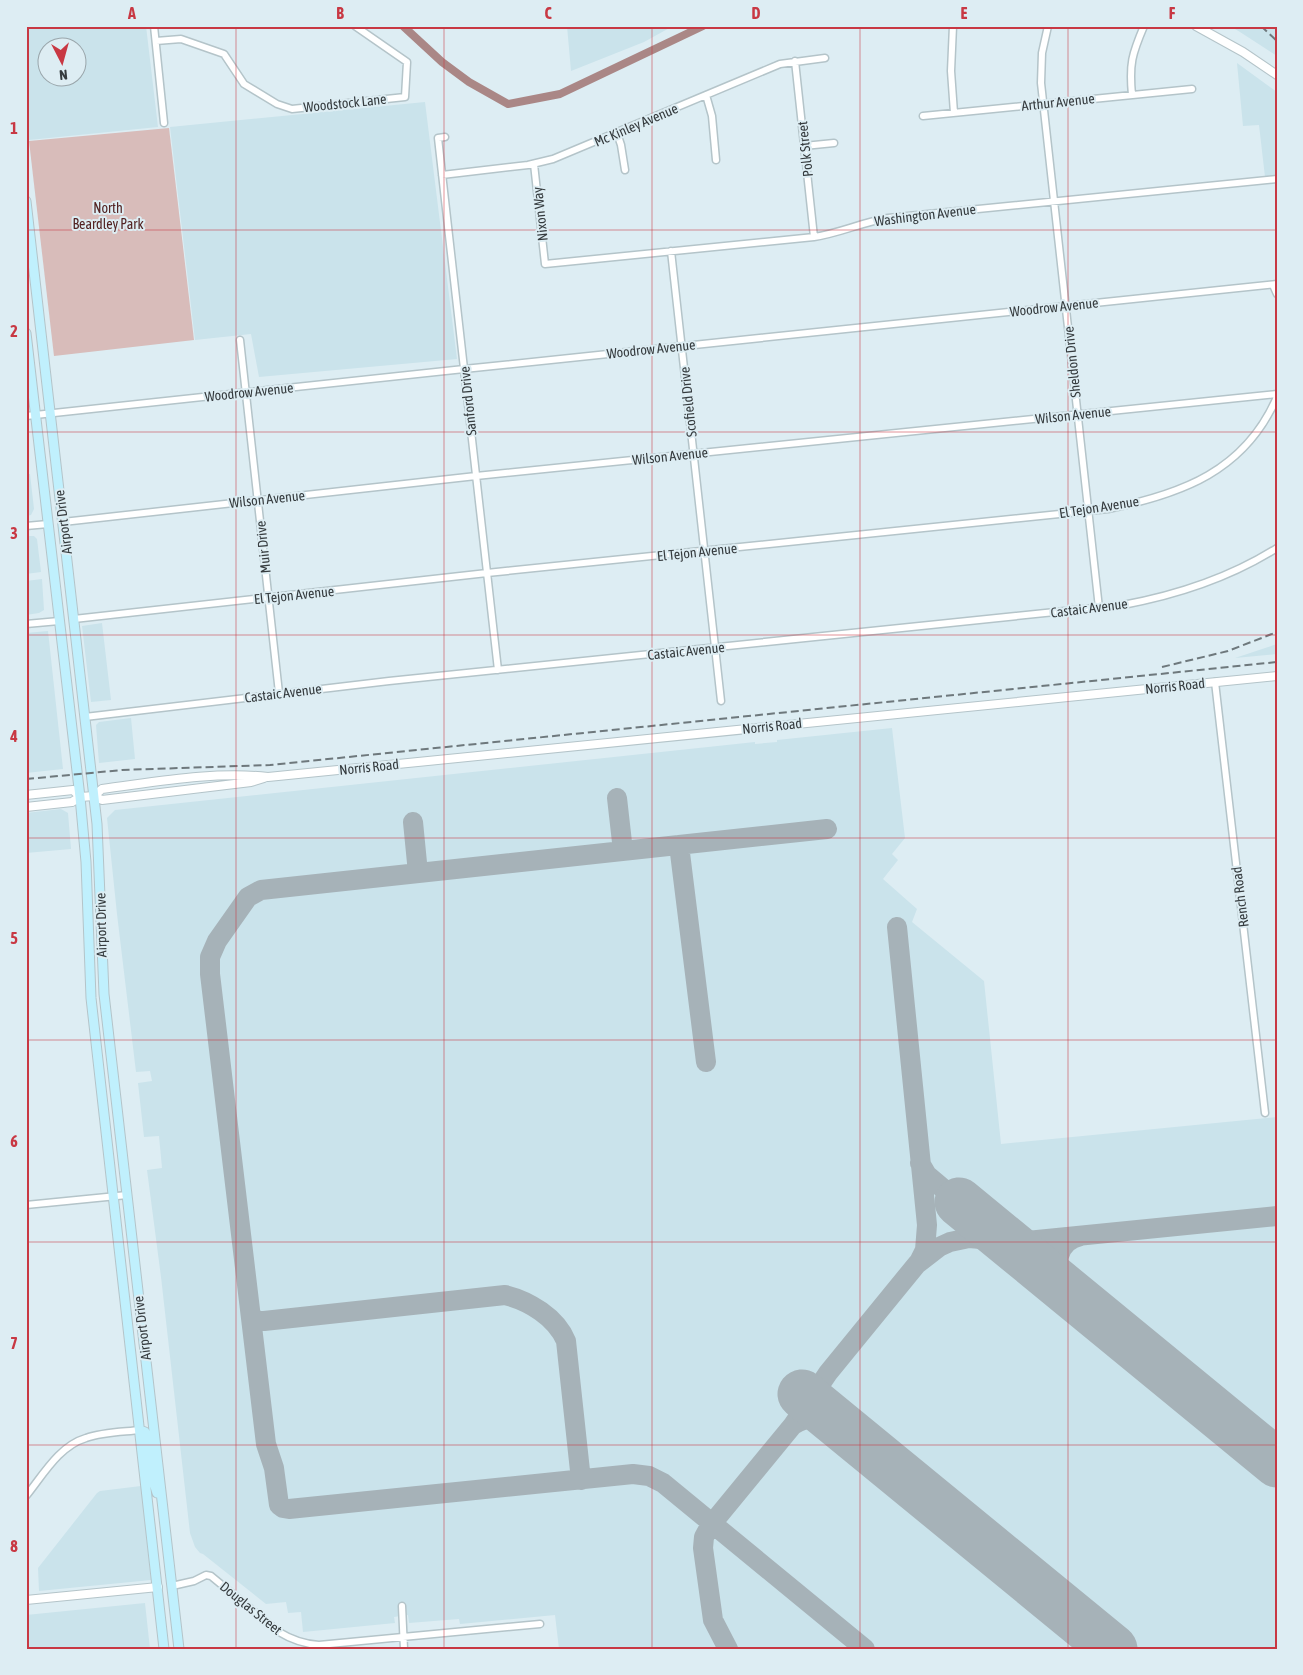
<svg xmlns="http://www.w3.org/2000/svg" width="1303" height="1675" viewBox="0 0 1303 1675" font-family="'Asap Condensed',sans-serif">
<rect width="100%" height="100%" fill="#ddedf3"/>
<path fill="#cae3eb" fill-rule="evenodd" d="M26,26H146L158,127L29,140L26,117ZM48,48H78V78H48Z
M567,26H673L644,42L571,71Z
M1230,26H1277V56L1240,32Z
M1237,63L1277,92V175L1265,177L1259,125L1243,126Z
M425,102L457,359L259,377L251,334L195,340L170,127Z
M26,474H30L34,509L31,515L26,516Z
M26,536H34L37,539L41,572L26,574Z
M42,579L44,610L39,613L26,615V581Z
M102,623L111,700L91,702L82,626Z
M48,631L63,769L26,773V633Z
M1277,644V654L1235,658Z
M131,718L135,759L99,763L96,725L99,722Z
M892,728L905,838L892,854L898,860L883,879L917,909L912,922L984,981L1001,1144L1277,1117V1649H559L555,1615L460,1624L459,1619L409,1623L408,1615L394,1617L395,1623L303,1632L301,1612L288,1613L286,1602L266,1604L203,1554L200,1553L195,1547L190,1533L161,1277L147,1170L162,1168L159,1136L144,1137L138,1083L152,1081L150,1071L136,1072L117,914L107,818L115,810L755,742V744L777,742V740Z
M61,809L68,813L71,849L26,853V813Z
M141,1486L151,1580L39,1591L38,1568L97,1493L100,1491Z
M145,1603L150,1649H26V1615Z"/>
<path fill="#d8bcba" d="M169,128L194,340L54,356L29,141Z"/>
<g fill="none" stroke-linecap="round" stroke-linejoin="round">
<path stroke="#aa8786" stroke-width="8" d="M403,26L442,62L469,82L508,104L560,94L703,26"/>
<path stroke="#a6b2b8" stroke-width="20" d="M617,798L623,851
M413,822L418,873
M827,829L261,890L248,897L217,941L210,957V974L266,1444L274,1468L279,1505L283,1508L289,1509L633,1474L649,1476L663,1483L865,1649
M679,845L706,1062
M897,927L927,1225L925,1250L919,1262
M920,1163L927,1175L959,1202
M1081,1236C1071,1238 1062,1245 1059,1256C1057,1264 1057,1274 1061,1282C1070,1297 1107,1323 1122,1335
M999,1242L1014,1250L1066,1292
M251,1315L256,1321H264L505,1295C529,1301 556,1317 566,1341L581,1480
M870,1452C845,1432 826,1404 793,1425L828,1373L859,1335L917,1264L939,1247L950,1242L969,1238L1017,1242L1277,1216
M728,1649L713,1620L703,1548L704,1537L710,1526L793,1425"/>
<path stroke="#a6b2b8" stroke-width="49" d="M959,1202L1277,1463
M802,1394L1113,1649"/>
<defs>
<path id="minor" d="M154,26L164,123
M953,26L951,71L954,113
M1048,26L1042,53L1041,83L1099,608
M156,41L181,39L224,54L244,84L277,104L292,109L405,97L407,62L355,26
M795,61L814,237
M706,95L712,116L716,160
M1132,95C1129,64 1132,54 1144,26
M923,116L1192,89
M617,133L621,145L625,170
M445,137L438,138L498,670
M804,146L834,143
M534,164L545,264L814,237C840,233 863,222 888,218L1277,179
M442,175L528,165L553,159L780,64L825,58
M671,251L721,701
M1273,285L1277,294
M240,340L279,693
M26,416L464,369L1277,284
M63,522L476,476L1277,394
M26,526L48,524
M74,619L487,573L1108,509C1182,494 1245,471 1277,397
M26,624L59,621
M1215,682L1265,1113
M85,717L389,681L1123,605C1177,595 1231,577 1277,548
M26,1205L127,1195
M26,1496C43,1475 59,1446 86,1438C103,1432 122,1432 140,1430
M172,1586L194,1581L206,1575L211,1576L279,1632C292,1640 304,1644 319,1645L540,1624
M402,1606L404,1649"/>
<path id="tertiary" d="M1196,26L1243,52L1277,75
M26,795L73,790L80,797
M94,796L102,800L251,782L264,778
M26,807L72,802L80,797L94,796L102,789C156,782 213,771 268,777L1277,676
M26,1600L158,1587"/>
<path id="secondary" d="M26,201L97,824L104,994L179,1649
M26,333L80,797L86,862L91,998L164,1649
M140,1430L145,1432L147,1436L152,1477L157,1493"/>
</defs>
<use href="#minor" stroke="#b4c4c9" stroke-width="9"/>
<use href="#tertiary" stroke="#b4c4c9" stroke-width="10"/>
<use href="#secondary" stroke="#b4c4c9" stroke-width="11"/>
<use href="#minor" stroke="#fff" stroke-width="6"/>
<use href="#tertiary" stroke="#fff" stroke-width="8"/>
<use href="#secondary" stroke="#c0f0fd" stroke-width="9"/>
<path stroke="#6e787c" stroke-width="2" stroke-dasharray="8 4" stroke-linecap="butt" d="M1261,26L1277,41
M1162,667L1228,651L1277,632
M26,779L122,770L270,765L1277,662"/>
</g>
<path fill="none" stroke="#c83843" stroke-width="1" stroke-opacity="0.55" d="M236,26V1649M444,26V1649M652,26V1649M860,26V1649M1068,26V1649M26,230H1277M26,432H1277M26,635H1277M26,838H1277M26,1040H1277M26,1242H1277M26,1445H1277"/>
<g text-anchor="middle" stroke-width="4" stroke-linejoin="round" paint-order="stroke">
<g font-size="14" fill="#353b3e" stroke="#ddedf3">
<text transform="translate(1058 102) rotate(-6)" y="5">Arthur Avenue</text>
<text transform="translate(345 103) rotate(-6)" y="5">Woodstock Lane</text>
<text transform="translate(636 125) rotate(-23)" y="5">Mc Kinley Avenue</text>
<text transform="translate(805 149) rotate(-96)" y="5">Polk Street</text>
<text transform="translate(540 214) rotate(-96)" y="5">Nixon Way</text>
<text transform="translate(925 215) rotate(-7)" y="5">Washington Avenue</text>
<text transform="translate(1054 307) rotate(-6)" y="5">Woodrow Avenue</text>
<text transform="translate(651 349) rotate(-6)" y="5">Woodrow Avenue</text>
<text transform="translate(1072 362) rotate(-96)" y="5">Sheldon Drive</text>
<text transform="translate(249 392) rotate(-6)" y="5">Woodrow Avenue</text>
<text transform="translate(468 401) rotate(-96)" y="5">Sanford Drive</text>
<text transform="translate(688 402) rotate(-96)" y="5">Scofield Drive</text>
<text transform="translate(1073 415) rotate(-6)" y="5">Wilson Avenue</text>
<text transform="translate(670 456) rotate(-6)" y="5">Wilson Avenue</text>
<text transform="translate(267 499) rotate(-6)" y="5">Wilson Avenue</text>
<text transform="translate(1099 507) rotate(-9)" y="5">El Tejon Avenue</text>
<text transform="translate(63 522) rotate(-97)" y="5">Airport Drive</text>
<text transform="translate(263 547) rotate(-96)" y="5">Muir Drive</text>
<text transform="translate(697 552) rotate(-6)" y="5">El Tejon Avenue</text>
<text transform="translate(294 595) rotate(-6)" y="5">El Tejon Avenue</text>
<text transform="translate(1089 608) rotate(-7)" y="5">Castaic Avenue</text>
<text transform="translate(686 651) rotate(-6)" y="5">Castaic Avenue</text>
<text transform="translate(1175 686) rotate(-6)" y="5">Norris Road</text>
<text transform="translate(283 693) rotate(-7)" y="5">Castaic Avenue</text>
<text transform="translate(772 726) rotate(-6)" y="5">Norris Road</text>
<text transform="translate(369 767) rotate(-6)" y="5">Norris Road</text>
<text transform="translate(1240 897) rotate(-97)" y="5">Rench Road</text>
<text transform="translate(101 925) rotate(-91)" y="5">Airport Drive</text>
<text transform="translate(142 1328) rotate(-97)" y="5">Airport Drive</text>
<text transform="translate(251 1608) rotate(39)" y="5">Douglas Street</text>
</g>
<g font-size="14" fill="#522222" stroke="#ddedf3">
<text x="108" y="213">North<tspan x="108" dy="16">Beardley Park</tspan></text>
</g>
</g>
<rect width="1303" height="1675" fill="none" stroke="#ddedf3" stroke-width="55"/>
<g transform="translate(62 62) rotate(174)"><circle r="24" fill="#ddedf3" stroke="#9aa6ab"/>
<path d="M0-4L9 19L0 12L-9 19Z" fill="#c83843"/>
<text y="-8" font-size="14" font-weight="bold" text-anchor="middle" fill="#353b3e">N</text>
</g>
<rect x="28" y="28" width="1248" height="1620" fill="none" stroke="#c83843" stroke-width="2"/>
<g font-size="16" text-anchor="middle" font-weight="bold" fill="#c83843">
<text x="132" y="19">A</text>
<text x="340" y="19">B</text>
<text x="548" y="19">C</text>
<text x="756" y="19">D</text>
<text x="964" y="19">E</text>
<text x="1172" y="19">F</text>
<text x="14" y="134">1</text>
<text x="14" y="337">2</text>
<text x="14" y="539">3</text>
<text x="14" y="742">4</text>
<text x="14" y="944">5</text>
<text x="14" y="1147">6</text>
<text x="14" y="1349">7</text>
<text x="14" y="1552">8</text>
</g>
</svg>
